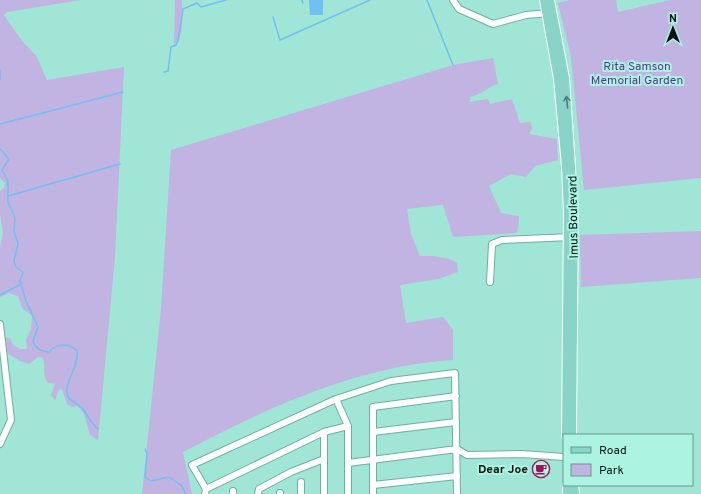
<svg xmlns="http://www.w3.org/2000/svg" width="701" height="494" viewBox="0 0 701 494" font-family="Overpass,sans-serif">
<rect width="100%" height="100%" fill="#a0e5d5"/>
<path fill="#c1b3e2" d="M0,0H81L7,12L4,15L22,41L37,57L47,80L124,67L115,257L98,440L90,435L84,414L78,406L72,407L67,404L62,389L59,390L55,400L51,395L55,384L47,382C42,372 46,367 43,358L38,357L29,364L20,361L5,352L4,338H10L13,345L20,349H27L26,340L31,329L32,316L22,308L18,296L9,293L0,297V247L3,233L0,214V191L4,188L5,183L0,178Z
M175,0H182C182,12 185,37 174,45Z
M570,0H616L618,12L670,0H701V178L584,190L571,57L558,3Z
M493,58L498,84C487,87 481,95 470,97V102L488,99L490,104L512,99L520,123L531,122L532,129L529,134L557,139L558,160L535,166L526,177L511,174L489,186L501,213L519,216L518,231L516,233L453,237L443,205L407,209L411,234L420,256C431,256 447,256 457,263L458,272L438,279L400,285L406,323L443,317L453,330V360C357,366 267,408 183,452L192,494H142L161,309L171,150L453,65Z
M701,231V278L581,287L580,235Z"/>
<path fill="#70c0f3" d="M309,0H323V15H310Z"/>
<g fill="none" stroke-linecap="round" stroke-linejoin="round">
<path stroke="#70c0f3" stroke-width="1.5" d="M302,0L303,3
M427,0L453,65
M273,17L280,40L370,0
M0,71V79
M164,72L168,71L171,47L176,45L178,41L183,9L197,3L201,7L226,0
M0,124L123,92
M0,149L9,159L2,170L8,181V202L15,218L14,231L18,244L14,261L16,267L23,272L20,280L26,301L38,327L33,341C36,349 41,351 49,352C57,343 69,343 77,351C80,366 62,384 68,397C71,402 79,404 83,409C88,416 91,423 98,429
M8,196L120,164
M0,295L21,284
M145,449L147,454L145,477L151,481L169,477L182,486L186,494"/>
<defs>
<path id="minor" d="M453,0L459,9L493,24L526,15L549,13
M490,282L492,244L502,240L571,237
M0,324L11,420L0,444
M324,432V494
M373,432L456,422
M348,463L457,449L467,455L522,454L564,457
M301,482V494
M373,485L457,476
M206,489L324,432L348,426
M233,491V494
M205,494L206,489L192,465L336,399
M258,494L259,489L291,472L324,459
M280,494V493
M348,494V426L336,399L391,381L455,373L457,494
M373,494V407L456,396"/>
<path id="major" d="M544,0L558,79L566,166L568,213L566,435
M550,0L565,78L574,212L572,435
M567,485V494
M574,485L575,494"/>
</defs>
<use href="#minor" stroke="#6cb0a1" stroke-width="8"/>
<use href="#major" stroke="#fff" stroke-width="10"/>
<use href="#minor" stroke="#fff" stroke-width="6"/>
<use href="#major" stroke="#89d4c7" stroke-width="8"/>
</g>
<defs><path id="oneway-shaft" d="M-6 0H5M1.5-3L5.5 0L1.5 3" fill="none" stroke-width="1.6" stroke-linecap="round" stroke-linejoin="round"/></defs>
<use stroke="#4b7d74" href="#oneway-shaft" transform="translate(567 102) rotate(-96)"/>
<defs>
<symbol id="cafe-ring" viewBox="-11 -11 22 22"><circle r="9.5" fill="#adf3e2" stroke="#a11259" stroke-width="1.5"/><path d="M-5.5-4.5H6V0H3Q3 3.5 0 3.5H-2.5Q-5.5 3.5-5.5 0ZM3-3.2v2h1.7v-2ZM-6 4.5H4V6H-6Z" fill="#a11259"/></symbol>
</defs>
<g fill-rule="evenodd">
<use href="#cafe-ring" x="531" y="459" width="20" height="20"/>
</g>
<g text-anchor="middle" stroke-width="4" stroke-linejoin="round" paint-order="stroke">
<g font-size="12" fill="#57358c" stroke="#adf3e2">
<text x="637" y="70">Rita Samson<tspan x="637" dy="14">Memorial Garden</tspan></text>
</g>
<g font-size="12" fill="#00130e" stroke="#adf3e2">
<text transform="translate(573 217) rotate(-91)" y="4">Imus Boulevard</text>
</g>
<g font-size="12" font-weight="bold" fill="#00130e" stroke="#adf3e2" text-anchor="end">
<text x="528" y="473">Dear Joe</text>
</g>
</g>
<rect x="563" y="434" width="130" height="52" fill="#adf3e2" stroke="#68998d"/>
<rect x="571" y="447" width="20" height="6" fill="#89d4c7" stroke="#68998d"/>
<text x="599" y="454" font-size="12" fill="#00130e">Road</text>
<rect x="571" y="464" width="20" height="12" fill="#c1b3e2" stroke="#68998d"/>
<text x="599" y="474" font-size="12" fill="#00130e">Park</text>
<g transform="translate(673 28)" stroke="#adf3e2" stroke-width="3" paint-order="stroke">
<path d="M0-3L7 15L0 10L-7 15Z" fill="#00130e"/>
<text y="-6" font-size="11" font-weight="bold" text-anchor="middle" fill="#00130e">N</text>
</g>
</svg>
